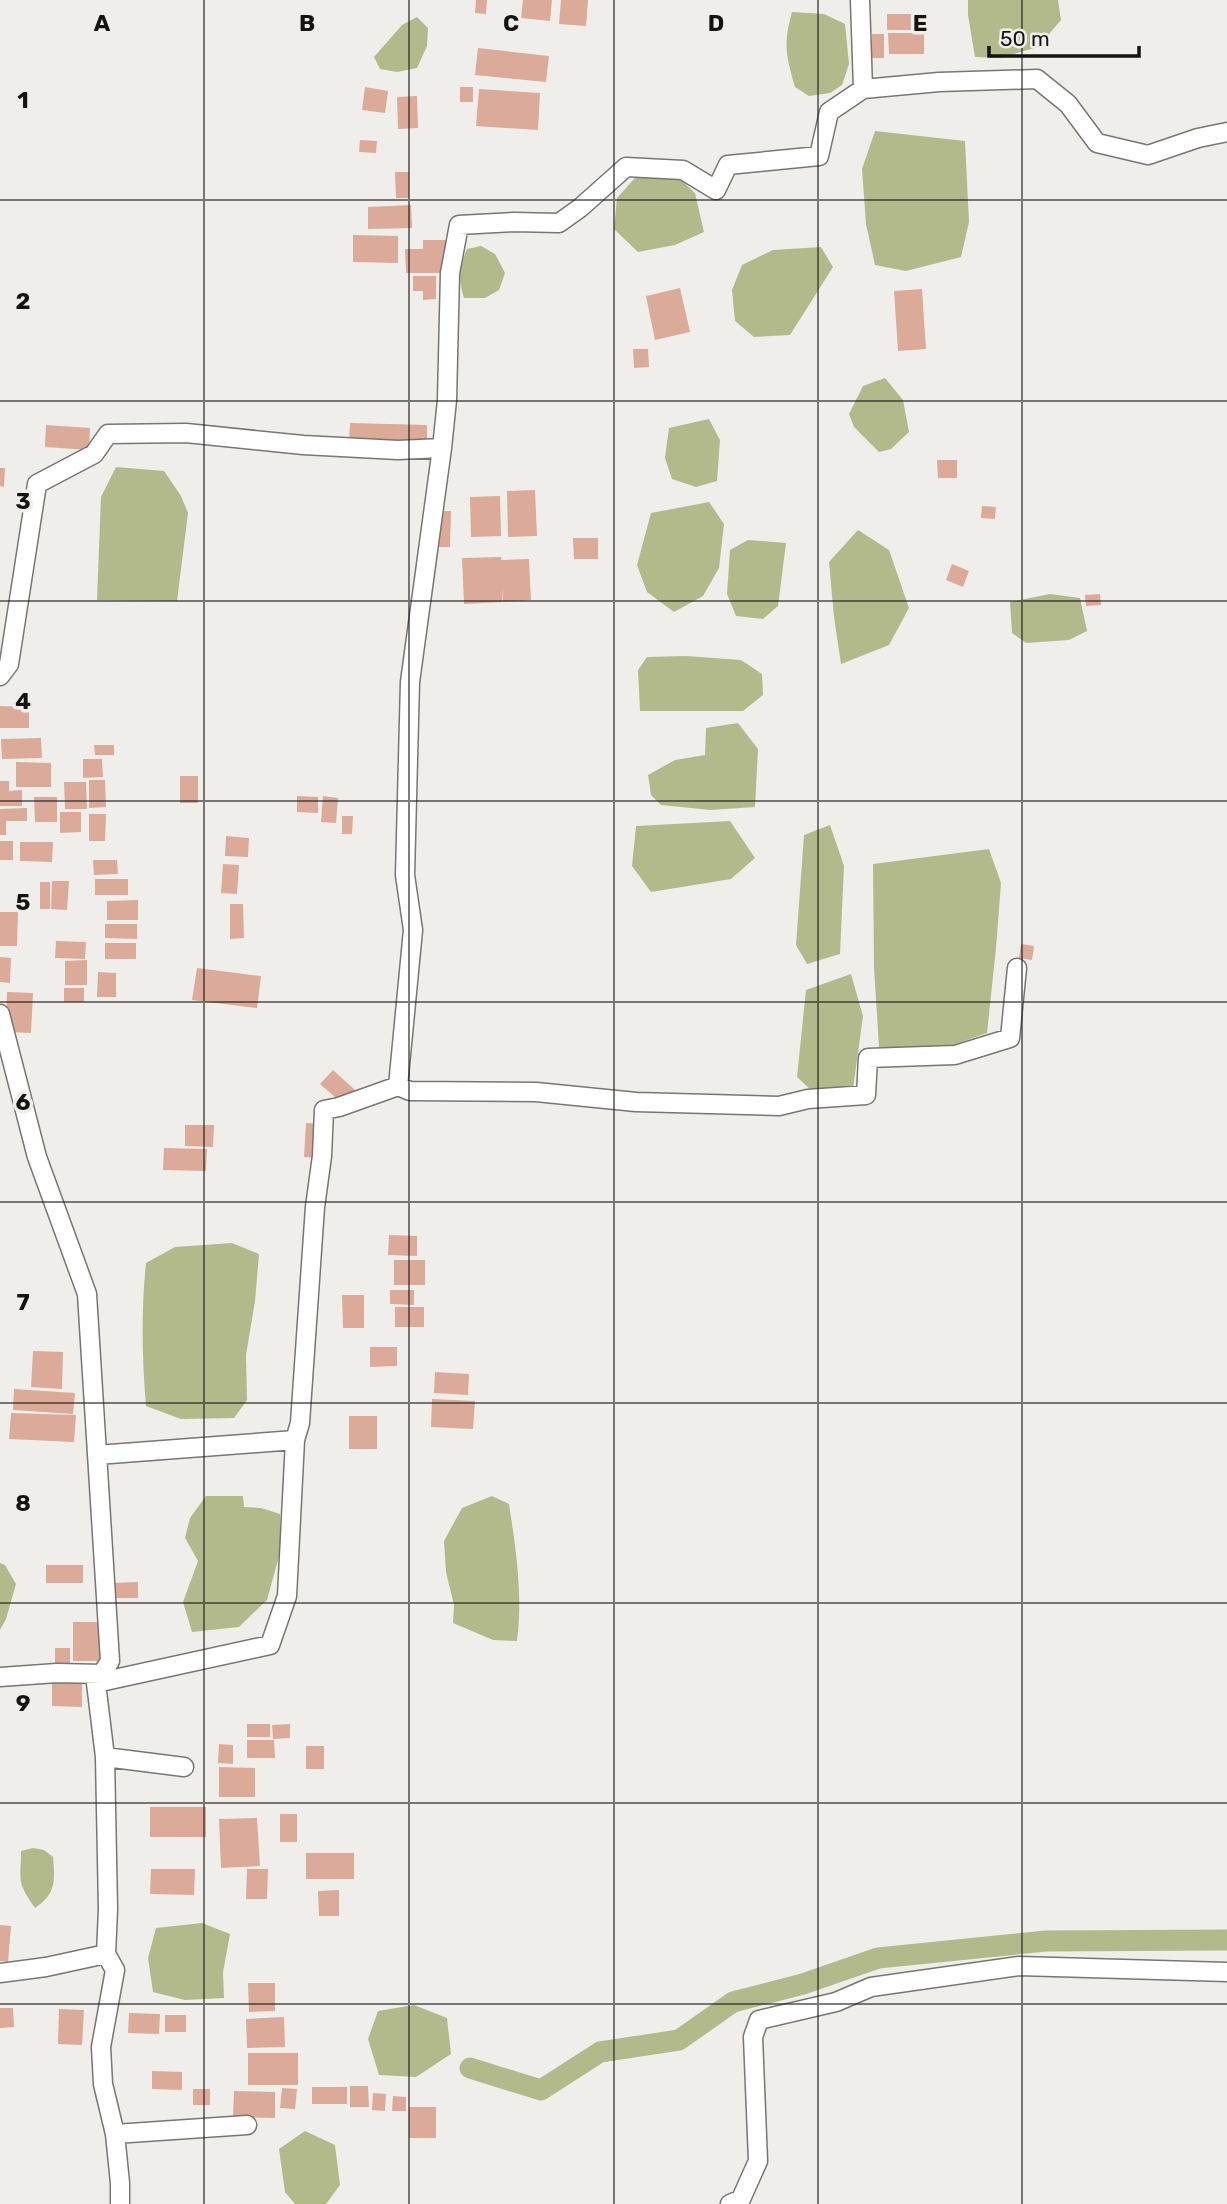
<svg xmlns="http://www.w3.org/2000/svg" width="1227" height="2204" viewBox="0 0 1227 2204" font-family="Rubik,sans-serif">
<rect width="100%" height="100%" fill="#f0eeeb"/>
<path fill="#b2ba8b" d="M968,0H1058L1061,20L1038,47L1000,58L975,57L968,15Z
M792,12L824,14L845,24L849,64L842,85L830,93L809,96L795,87C786,55 783,45 792,12Z
M417,17L428,28L427,46L417,68L397,72L380,69L374,57L402,25Z
M875,131L965,141L969,222L961,257L906,271L875,265L866,224L862,169Z
M642,170L678,177L695,193L704,232L675,245L638,252L614,229L617,198Z
M481,246L495,254L505,273L499,290L485,298H464C458,279 459,267 467,249Z
M821,247L833,267L790,335L754,337L735,321L732,290L742,265L773,250Z
M885,378L903,400L909,432L891,449L879,452L854,427L849,414L863,386Z
M709,419L720,440L717,481L696,487L672,479L665,458L669,428Z
M116,467L164,471L181,496L188,513L177,601L97,600L101,497Z
M709,502L724,524L719,568L703,596L674,612L647,592L637,565L651,513Z
M858,530L889,550L909,608L889,645L841,664L834,617L829,562Z
M748,540L786,543L778,606L763,619L736,616L727,594L730,550Z
M1050,594L1080,598L1087,631L1069,640L1026,643L1012,633L1010,602Z
M686,656L741,660L762,674L763,695L743,711H640L638,670L647,657Z
M738,723L758,749L755,807L710,810L661,805L651,795L648,775L675,760L705,755L706,728Z
M730,821L755,858L731,879L651,892L632,866L636,826Z
M830,825L844,866L840,954L807,964L796,945L804,835Z
M989,849L1001,883L996,948L987,1033L947,1047H879L874,967L873,864Z
M851,974L863,1016L853,1089L812,1091L797,1077L806,990Z
M232,1243L259,1254L255,1301L246,1355L247,1400L234,1418L181,1419L146,1406C142,1358 141,1311 146,1263L175,1247Z
M206,1496H243L244,1507L261,1508L280,1514L281,1549L267,1600L239,1627L192,1632L183,1602L198,1561L185,1538L190,1518Z
M492,1496L509,1504C516,1550 523,1595 517,1641L493,1640L453,1623L454,1605L446,1572L444,1541L462,1508Z
M0,1563L5,1565L16,1584L6,1619L0,1630Z
M33,1848L44,1850L53,1857C55,1881 56,1894 35,1908C16,1880 21,1882 21,1851Z
M202,1923L230,1934L223,1972L224,1998L185,2000L153,1992L148,1958L156,1928Z
M414,2005L447,2018L451,2054L416,2077L379,2075L368,2039L378,2011Z
M305,2131L335,2145L340,2185L326,2204H295L285,2192L279,2149Z"/>
<g fill="none" stroke-linecap="round" stroke-linejoin="round">
<path stroke="#b2ba8b" stroke-width="21" d="M470,2068L541,2090L600,2052L679,2040L733,2002L803,1984L878,1958L1046,1941L1227,1940"/>
</g>
<path fill="#dcaa98" d="M476,0H487L486,14L475,13Z
M523,0H552L550,21L521,18Z
M561,0H588L586,26L559,24Z
M887,14H918V30H887Z
M888,33H924V54H889Z
M872,34H884V58H872Z
M478,48L549,56L546,82L475,75Z
M365,87L388,91L385,113L362,110Z
M460,87H473V102H460Z
M479,89L540,93L538,130L476,126Z
M417,96L418,128L398,129L397,97Z
M360,140L377,141L376,153L359,152Z
M395,172H409V198H396Z
M411,205L412,228L368,229V207Z
M353,235L398,236V263L353,262Z
M423,240H446V273H406L405,249H423Z
M413,276H436V299L423,300V291H413Z
M680,288L690,332L655,340L646,296Z
M922,289L926,349L898,351L894,291Z
M633,349H648L649,367L634,368Z
M350,423L427,425V446L349,443Z
M46,425L90,428L89,450L45,447Z
M937,460H957V478H938Z
M0,468H5L4,487L0,486Z
M535,490L537,536L508,537L507,491Z
M500,496L501,536L471,537L470,497Z
M982,506L996,507L995,519L981,518Z
M438,511H451L450,547H437Z
M573,538H598V559H574Z
M501,557V560L529,559L531,600L503,602L502,588V602L464,604L462,558Z
M952,564L969,571L963,587L946,580Z
M1100,594L1101,605L1086,606L1085,595Z
M0,706L29,707V728H0Z
M41,738L42,758L2,759L1,739Z
M94,745H114V755H95Z
M83,759H102L103,777L83,778Z
M16,762L51,763V787H16Z
M180,776H198V803H180Z
M89,780H105L106,807L89,808Z
M0,781H9V791L22,790V806H0Z
M64,782H86L87,809H65Z
M297,796L318,797V813L297,812Z
M323,796L338,798L336,823L321,822Z
M34,797H57V822H35Z
M27,808V821H6V835H0V809Z
M60,812H81V832L60,833Z
M89,814H106L105,841H89Z
M342,816H353L352,834H342Z
M226,836L249,838L248,857L225,856Z
M0,841H13V860H0Z
M20,842H53L52,862L20,861Z
M93,860H117L118,874L94,875Z
M223,864L239,865L237,894L221,893Z
M95,879H128V895H95Z
M52,881H69L67,910L51,909Z
M40,882H50V909H40Z
M138,900V920H107V901Z
M230,904H243L244,938L230,939Z
M0,912H18L17,946H0Z
M105,924H137V939L105,938Z
M56,941L86,942L85,959L55,958Z
M105,943H136V959H105Z
M1021,944L1034,946L1032,960L1019,958Z
M0,957L11,958L10,983L0,982Z
M87,960V985H65V961Z
M197,968L261,976L257,1008L192,1000Z
M98,972L116,973V997H97Z
M64,988H84V1002H64Z
M7,992L33,993L31,1033L6,1032Z
M333,1070L355,1090L343,1104L320,1084Z
M306,1123L320,1124L318,1158L304,1157Z
M185,1125H214L213,1147L185,1146Z
M164,1148L207,1149L206,1171L163,1170Z
M389,1235L417,1236V1256L388,1255Z
M394,1260H425V1285H394Z
M390,1290H414V1305L390,1304Z
M342,1295H364V1328H343Z
M395,1307H424V1327H395Z
M370,1347H397V1366L370,1367Z
M33,1351L63,1352L62,1389L31,1387Z
M435,1372L469,1374L468,1395L434,1393Z
M14,1389L75,1393L73,1414L13,1410Z
M432,1399L475,1401L473,1429L431,1427Z
M11,1413L76,1415L74,1442L9,1439Z
M349,1416H377V1449H349Z
M46,1565H83V1583H46Z
M138,1582V1598H112L111,1583Z
M73,1622H105V1661H73Z
M55,1648H70V1668H55Z
M52,1676L82,1677V1707L52,1706Z
M247,1724H270V1737H247Z
M290,1724V1738L273,1739L272,1725Z
M247,1740H274L275,1758H247Z
M219,1744L233,1745V1764L218,1763Z
M306,1746H324V1769H306Z
M219,1767L255,1768V1797H219Z
M150,1807H206V1837H150Z
M280,1814H297V1842H280Z
M257,1818L260,1866L221,1868L219,1819Z
M306,1853H354V1879H306Z
M151,1869H195L194,1895L150,1894Z
M247,1869H268L267,1899H246Z
M339,1890V1916H319L318,1891Z
M0,1925L11,1926L8,1962L0,1961Z
M248,1983H275V2011L249,2012Z
M0,2008H13L14,2027L0,2028Z
M59,2009L84,2010L82,2045L58,2044Z
M129,2013L160,2014L159,2034L128,2033Z
M165,2015H186V2032H165Z
M284,2017L285,2047L247,2048L246,2019Z
M248,2053H298V2085H248Z
M152,2071L182,2072V2090L152,2089Z
M350,2086H368L369,2107H350Z
M312,2087H347V2104H312Z
M282,2088L297,2089L295,2109L280,2108Z
M193,2089H210V2105H193Z
M234,2091L275,2092V2118L233,2117Z
M373,2093L386,2094L385,2111L372,2110Z
M393,2096L406,2097V2111H392Z
M409,2107H436V2138H409Z"/>
<g fill="none" stroke-linecap="round" stroke-linejoin="round">
<defs>
<path id="minor" d="M860,0L863,89
M442,448L410,682L405,875L413,930L398,1086L410,1091L536,1092L636,1102L779,1106L808,1099L866,1095L868,1058L955,1055L1010,1038L1017,968
M0,676L9,664L37,484L94,454L108,434L186,433L303,445L398,450L442,448L447,400L450,273L459,225L514,222L559,223L580,208L626,167L683,170L716,190L728,165L819,156L829,112L863,89L939,82L1037,79L1068,104L1097,143L1148,155L1198,138L1227,132
M0,1014L37,1157L87,1294L110,1661L96,1683L105,1757L108,1909L106,1954L115,1970L101,2047L103,2084L115,2134L120,2183V2204
M97,1455L295,1440
M0,1677L57,1673L102,1674
M96,1683L270,1645L287,1596L295,1440L300,1423L315,1207L322,1156L324,1110L339,1107L398,1086
M105,1757L184,1767
M0,1973L46,1967L106,1954
M115,2134L247,2125
M730,2204L741,2199L758,2161L753,2037L759,2020L836,2002L871,1987L1019,1966L1227,1972"/>
</defs>
<use href="#minor" stroke="#787573" stroke-width="21"/>
<use href="#minor" stroke="#fff" stroke-width="18"/>
</g>
<path fill="none" stroke="#141312" stroke-width="2" stroke-opacity="0.55" d="M204,0V2204M409,0V2204M614,0V2204M818,0V2204M1022,0V2204M0,200H1227M0,401H1227M0,601H1227M0,801H1227M0,1002H1227M0,1202H1227M0,1403H1227M0,1603H1227M0,1803H1227M0,2004H1227"/>
<g font-size="23" text-anchor="middle" font-weight="bold" fill="#141312" stroke="#f0eeeb" stroke-width="7" stroke-linejoin="round" paint-order="stroke">
<text x="102" y="31">A</text>
<text x="307" y="31">B</text>
<text x="511" y="31">C</text>
<text x="716" y="31">D</text>
<text x="920" y="31">E</text>
<text x="23" y="108">1</text>
<text x="23" y="309">2</text>
<text x="23" y="509">3</text>
<text x="23" y="709">4</text>
<text x="23" y="910">5</text>
<text x="23" y="1110">6</text>
<text x="23" y="1310">7</text>
<text x="23" y="1511">8</text>
<text x="23" y="1711">9</text>
</g>
<path d="M989 46v10h150v-10" fill="none" stroke="#141312" stroke-width="3.5"/>
<text x="1000" y="46" font-size="21" fill="#141312" stroke="#f0eeeb" stroke-width="5" paint-order="stroke">50 m</text>
</svg>
